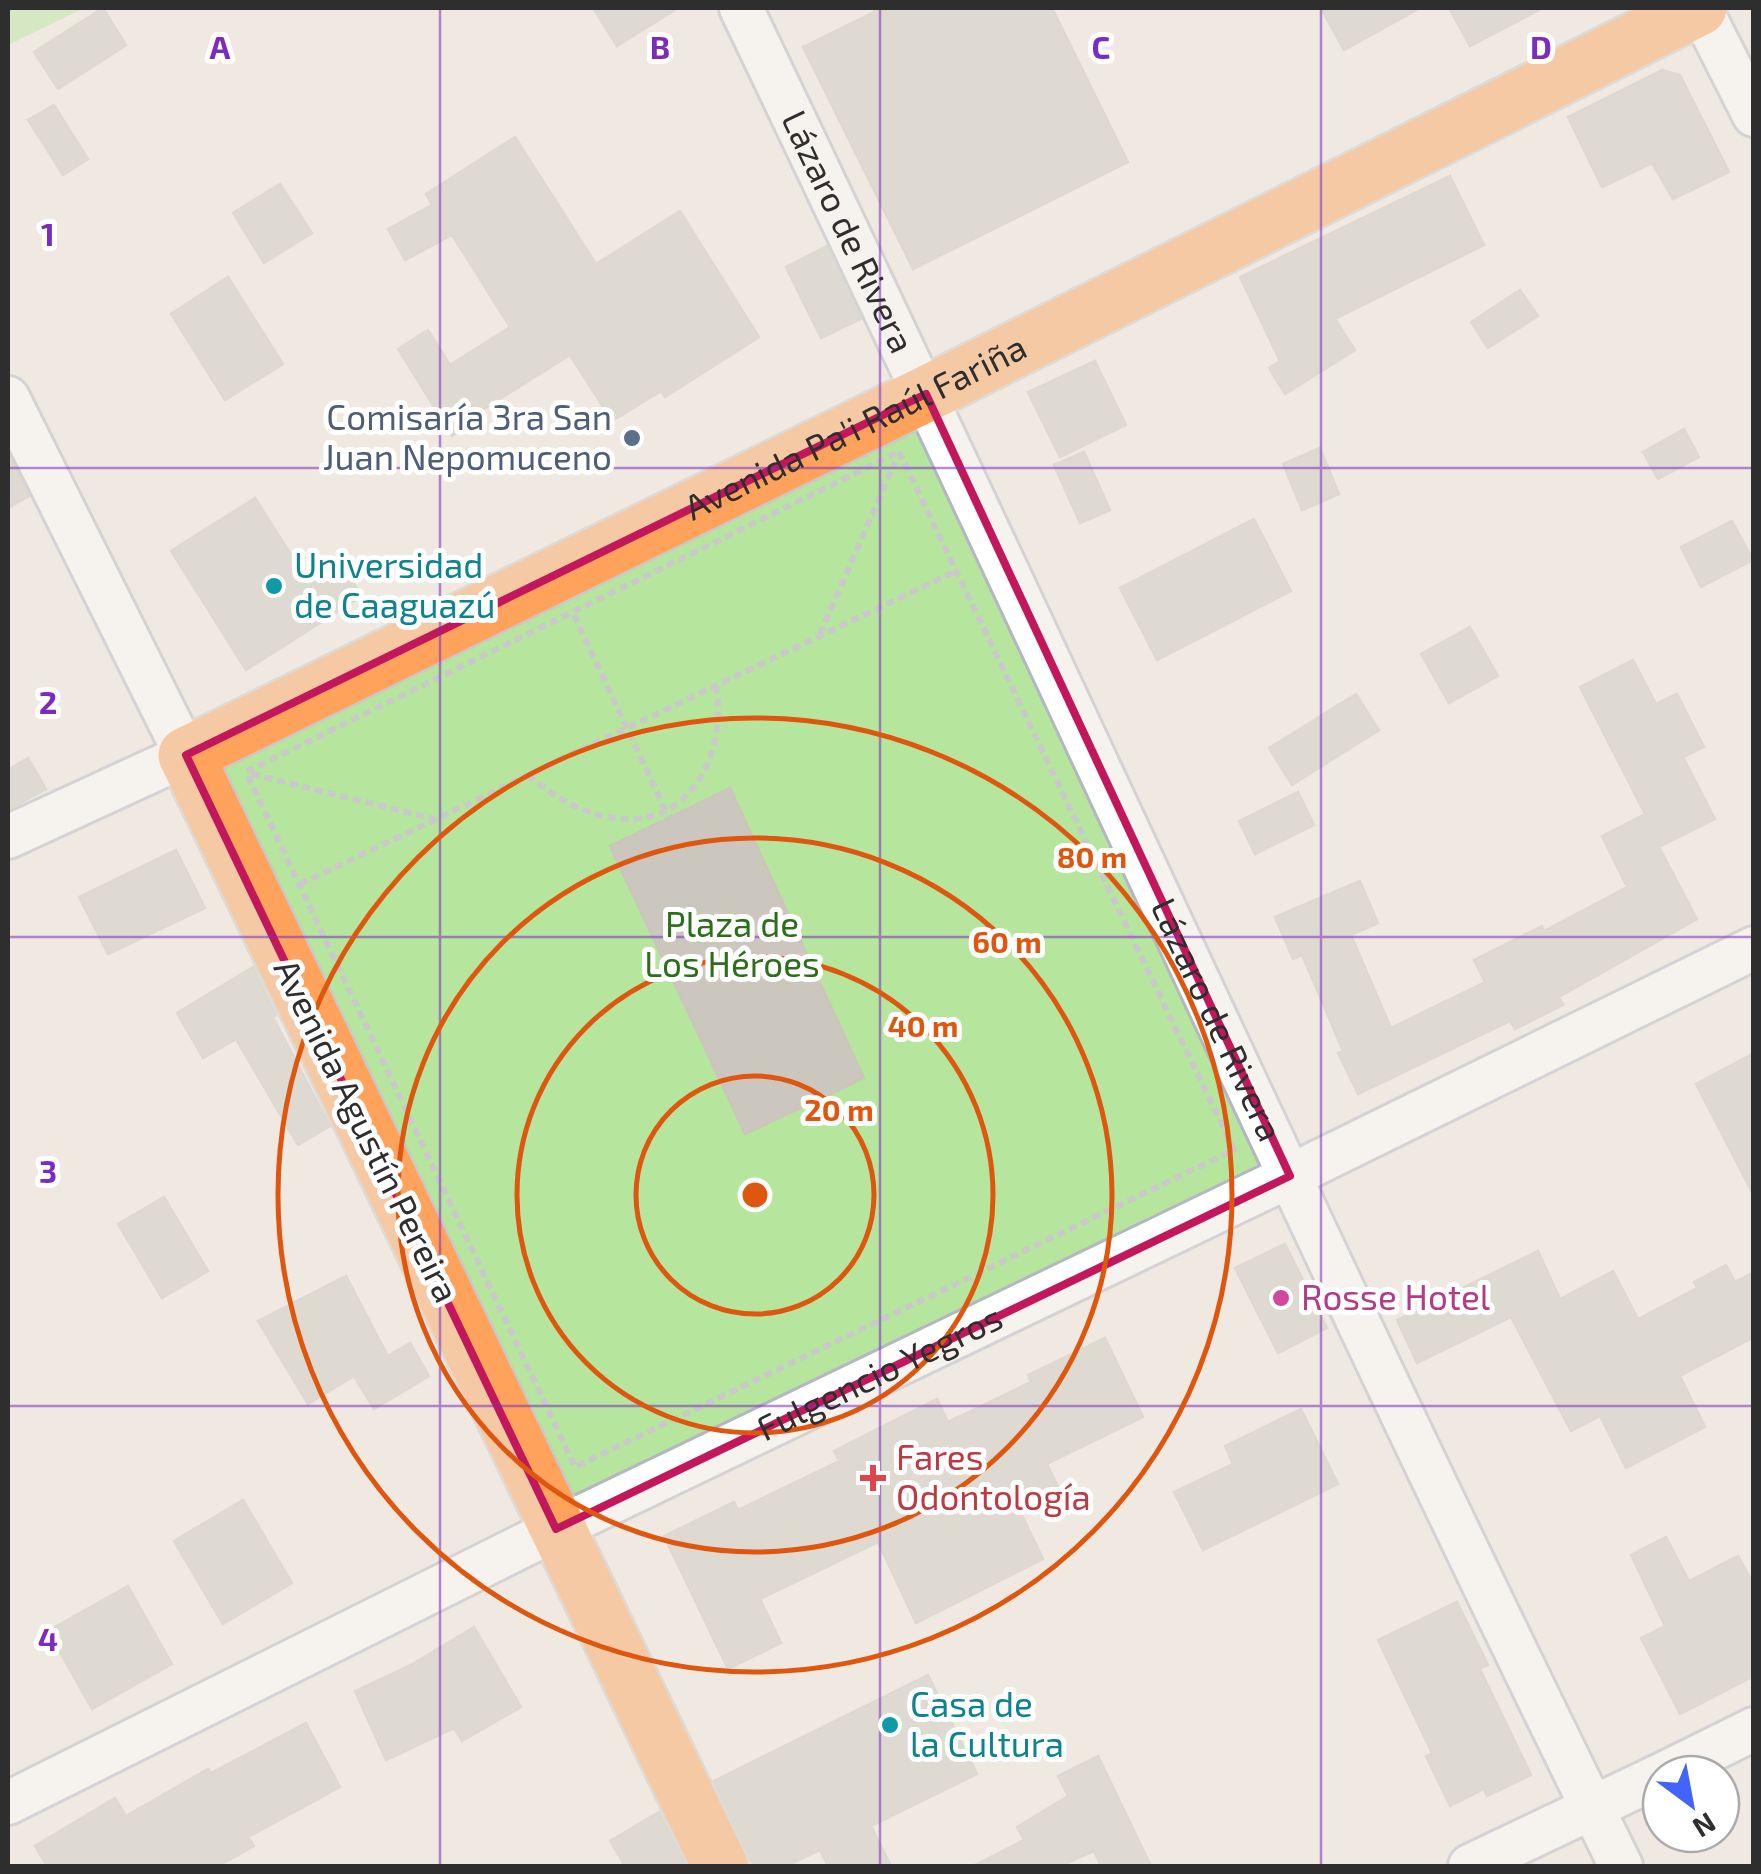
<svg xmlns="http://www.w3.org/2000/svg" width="1761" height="1874" viewBox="0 0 1761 1874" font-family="'Exo 2',sans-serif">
<rect width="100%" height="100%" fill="#efe9e1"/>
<path fill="#b6e59e" d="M8,8H84L8,45Z
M924,401L1281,1173L561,1521L196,761Z"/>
<path fill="#cbc7bf" stroke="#cbc5ba" stroke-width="2.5" d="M103,8L126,45L58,89L34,52Z
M593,8H678L617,46Z
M882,8H1052L1128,162L913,269L803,47Z
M1321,8H1420L1344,50Z
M1449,8H1543L1470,46Z
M1662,70L1680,75L1729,172L1673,199L1652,163L1602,187L1568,117Z
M54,105L88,159L63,175L28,120Z
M515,137L596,264L680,211L759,337L665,397L661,391L612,421L570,355L479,412L482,416L452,436L398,349L428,330L450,365L510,327L452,235L405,260L388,229L432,205L426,194Z
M1450,176L1484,245L1335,319L1355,350L1285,394L1269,368L1280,361L1240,277Z
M280,184L312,233L264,263L233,213Z
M827,246L861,319L821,338L786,267Z
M228,277L283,364L225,400L171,314Z
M1520,290L1538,316L1488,348L1471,322Z
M1095,361L1126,425L1060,457L1028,392Z
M1684,429L1699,457L1658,479L1643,452Z
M1320,448L1339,494L1302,510L1283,464Z
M1084,452L1110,510L1080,523L1054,465Z
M8,453L29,496L8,508Z
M255,498L304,575L336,556L362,596L246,670L171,551Z
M1254,519L1291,591L1157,660L1120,588Z
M1732,521L1753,560L1701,587L1681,547Z
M1470,627L1498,676L1449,703L1421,654Z
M1633,660L1656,704L1677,694L1704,747L1683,757L1715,819L1659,847L1697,919L1559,997L1563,1005L1515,1029L1510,1021L1358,1094L1338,1053L1343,1051L1302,955L1293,959L1275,917L1360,881L1378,923L1351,935L1391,1028L1485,982L1474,960L1542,926L1544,931L1627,887L1602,836L1645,814L1580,687Z
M1356,694L1379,730L1292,785L1269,748Z
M28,758L46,789L8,810V770Z
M730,788L864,1078L745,1134L610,846Z
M1298,792L1314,825L1255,854L1239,821Z
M176,850L205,908L108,954L79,897Z
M253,967L276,1015L273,1017L330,1126L298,1145L236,1039L203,1058L177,1013Z
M1754,1053V1196L1696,1084Z
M164,1197L208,1271L162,1298L118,1224Z
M1285,1244L1327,1328L1278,1353L1235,1268Z
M1538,1251L1560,1299L1613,1271L1638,1319L1697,1288L1694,1282L1726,1265L1735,1282L1754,1272V1337L1680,1376L1705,1427L1626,1468L1600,1416L1571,1431L1511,1317L1417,1363L1397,1320Z
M346,1276L388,1356L410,1343L429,1376L374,1409L354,1376L308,1404L258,1321Z
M1105,1338L1143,1417L1047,1464L1058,1487L1018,1507L1043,1559L916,1623L878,1542L760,1599L781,1643L728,1669L664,1536L734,1502L738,1510L839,1461L834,1451L937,1399L948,1422L1031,1382L1028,1375Z
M1301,1409L1338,1484L1203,1550L1174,1492L1233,1464L1225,1446Z
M243,1500L292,1583L223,1624L174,1541Z
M1666,1537L1689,1581L1738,1556L1754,1585V1676L1680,1714L1641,1638L1665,1626L1631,1555Z
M128,1586L172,1664L92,1709L48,1631Z
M1457,1602L1488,1665L1480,1669L1531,1775L1487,1796L1484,1789L1450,1806L1426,1756L1432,1753L1378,1640Z
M474,1627L521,1707L462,1741L454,1728L386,1760L355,1691L411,1665Z
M928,1675L977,1774L871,1826L891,1866H828L820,1850L787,1866H754L714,1781Z
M306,1723L340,1787L248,1837L254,1846L218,1866H47L35,1846L115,1798L126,1816L208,1769L211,1773Z
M1098,1756L1151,1866H1101L1094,1851L1060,1866H973L1024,1840L1017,1827L1068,1796L1058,1776Z
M659,1812L686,1866H625L610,1841Z"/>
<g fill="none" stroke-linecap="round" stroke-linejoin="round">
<defs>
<g id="minor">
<path id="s1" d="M741,8C1038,626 1317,1252 1621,1866"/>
<path d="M1700,8L1754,115"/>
<path d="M8,398L186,755L8,837"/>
<path d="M1663,1774L1754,1729"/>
<path id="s2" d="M8,1803L556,1529L1290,1176L1754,948"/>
<path d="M1470,1866L1661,1775"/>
</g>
<g id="highway">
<path id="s3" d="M720,1866L186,755L926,394L1699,8"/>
</g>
</defs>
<use href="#minor" stroke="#b4b7c1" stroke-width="48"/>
<use href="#highway" stroke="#c9c9c9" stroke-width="60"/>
<path stroke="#c9c9c9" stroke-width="6" stroke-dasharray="8 5" stroke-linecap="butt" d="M899,452L1234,1150L575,1467L246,772Z
M574,615L668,816
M820,634L895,462
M252,774L434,819
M528,775C556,799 588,817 625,819C696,822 727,746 716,686
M300,884L956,571"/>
<use href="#minor" stroke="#fff" stroke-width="42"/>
<use href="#highway" stroke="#ffa35c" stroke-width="55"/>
</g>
<path d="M0 0H1761V1874H0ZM926,394L1290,1176L556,1529L186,755Z" fill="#efe9e1" fill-opacity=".55" fill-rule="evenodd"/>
<path fill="none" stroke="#c2185b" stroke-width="8" stroke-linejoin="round" d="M926,394L1290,1176L556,1529L186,755Z"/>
<path fill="none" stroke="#7b2cbf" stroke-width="2.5" stroke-opacity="0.55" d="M440,8V1866M880,8V1866M1321,8V1866M8,468H1754M8,937H1754M8,1406H1754"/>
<g fill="none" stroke="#df570e" stroke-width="5">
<circle cx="755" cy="1195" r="119"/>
<circle cx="755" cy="1195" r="238"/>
<circle cx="755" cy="1195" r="357"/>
<circle cx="755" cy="1195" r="477"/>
</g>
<circle fill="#5c6f8a" stroke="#fff" stroke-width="4" cx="632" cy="438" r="10"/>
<g fill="#0f9aa8" stroke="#fff" stroke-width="4">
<circle cx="274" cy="586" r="10"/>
<circle cx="890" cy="1725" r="10"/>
</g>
<circle fill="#d1479c" stroke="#fff" stroke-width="4" cx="1281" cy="1298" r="10"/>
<path fill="#e0444e" stroke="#fff" stroke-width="4" d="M868 1463h10v10h10v10h-10v10h-10v-10h-10v-10h10z"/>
<g text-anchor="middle" stroke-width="10" stroke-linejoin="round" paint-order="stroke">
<g font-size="35" fill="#2e2e2e" stroke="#fff">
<text dy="12" stroke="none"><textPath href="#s1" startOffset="248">Lázaro de Rivera</textPath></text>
<text dy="12" stroke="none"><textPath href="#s3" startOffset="1978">Avenida Pa'i Raúl Fariña</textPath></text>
<text dy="12" stroke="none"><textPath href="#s1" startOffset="1118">Lázaro de Rivera</textPath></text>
<text transform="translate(366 1131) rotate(64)" y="12">Avenida Agustín Pereira</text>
<text dy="12" stroke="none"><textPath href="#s2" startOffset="972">Fulgencio Yegros</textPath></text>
</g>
<g font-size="35" fill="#4e5e75" stroke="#fff" text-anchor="end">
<text x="612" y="430">Comisaría 3ra San<tspan x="612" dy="40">Juan Nepomuceno</tspan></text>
</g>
<g font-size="35" fill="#0d838f" stroke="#fff" text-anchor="start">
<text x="294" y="578">Universidad<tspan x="294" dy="40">de Caaguazú</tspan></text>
<text x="910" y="1717">Casa de<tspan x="910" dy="40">la Cultura</tspan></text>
</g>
<g font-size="35" fill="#2c6e1b" stroke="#fff">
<text x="732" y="937">Plaza de<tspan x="732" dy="40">Los Héroes</tspan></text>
</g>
<g font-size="35" fill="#b23c85" stroke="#fff" text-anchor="start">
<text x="1301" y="1310">Rosse Hotel</text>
</g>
<g font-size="35" fill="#be3a42" stroke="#fff" text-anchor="start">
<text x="896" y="1470">Fares<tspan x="896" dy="40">Odontología</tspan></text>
</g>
</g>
<g font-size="32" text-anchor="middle" font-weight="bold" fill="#7b2cbf" stroke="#fff" stroke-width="10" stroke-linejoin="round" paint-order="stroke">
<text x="220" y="59">A</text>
<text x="660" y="59">B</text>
<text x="1101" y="59">C</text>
<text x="1541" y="59">D</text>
<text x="48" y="246">1</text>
<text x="48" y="714">2</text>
<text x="48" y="1183">3</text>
<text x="48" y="1651">4</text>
</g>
<circle cx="755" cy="1195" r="15" fill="#df570e" stroke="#fff" stroke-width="5"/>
<g font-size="30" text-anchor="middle" font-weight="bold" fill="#df570e" stroke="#fff" stroke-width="10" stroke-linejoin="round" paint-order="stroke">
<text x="1092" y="868">80 m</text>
<text x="1007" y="953">60 m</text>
<text x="923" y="1037">40 m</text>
<text x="839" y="1121">20 m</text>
</g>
<rect width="1761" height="1874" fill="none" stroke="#2e2e2e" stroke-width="20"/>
<g transform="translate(1691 1804) rotate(148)"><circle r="48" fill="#ffffff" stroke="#ababab" stroke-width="2.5"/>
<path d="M0-8L18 38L0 25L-18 38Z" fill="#4264fb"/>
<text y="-15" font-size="28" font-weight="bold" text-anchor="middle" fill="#2e2e2e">N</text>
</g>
</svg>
